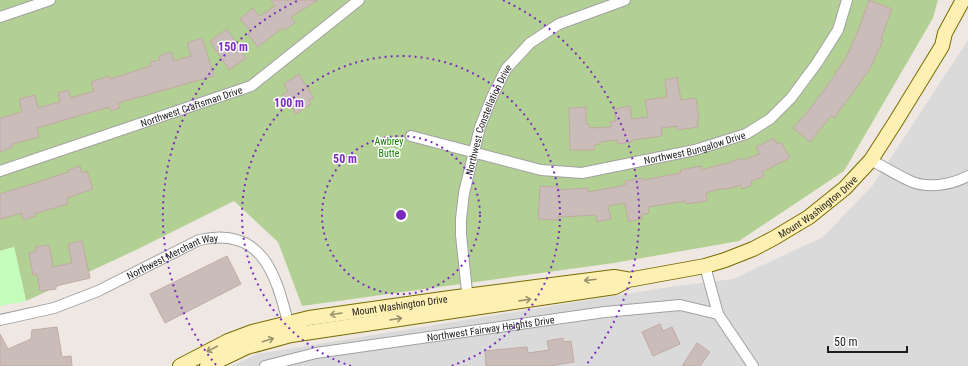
<svg xmlns="http://www.w3.org/2000/svg" width="968" height="366" viewBox="0 0 968 366" font-family="'Roboto Condensed',sans-serif">
<rect width="100%" height="100%" fill="#efe8e2"/>
<path fill="#dbdada" d="M968,40V366H232L257,354L669,287L733,279L823,237L873,185Z"/>
<path fill="#b3d094" d="M0,0H938L933,18L844,171L739,241L614,263L302,306L278,242L234,201L136,250L26,301L14,247L0,251Z"/>
<path fill="#c4fcbb" d="M14,247L26,301L0,306V251Z"/>
<path fill="#cabcb8" stroke="#c1aaa3" d="M271,0H318L291,17L295,23L284,30L282,28L258,47L248,34L251,32L240,19L253,8L259,16L275,6Z
M869,0L892,9L881,39L883,40L871,67L854,91L834,118L831,116L810,142L793,128L808,111L836,74L835,73L846,58L858,31Z
M227,29L246,58L229,70L210,41Z
M202,38L214,76L118,103L120,108L111,111L109,107L37,128L39,137L12,144L13,147L0,152V118L22,112L19,99L35,95L38,108L60,102L58,93L68,90L71,98L94,91L91,82L109,76L110,79L151,66L150,62L160,60L159,56L171,52L174,61L191,56L187,43Z
M299,74L314,98L309,100L311,104L296,114L291,106L289,107L282,95L288,91L284,84Z
M677,77L681,100L696,98L699,121H697L698,127L677,130V126L661,128L662,136L632,140V142L618,144L617,140L600,142V144L594,145V150H570L569,108L586,107V124H589V128L611,127L610,122L616,121L614,109L630,106L632,119L648,117L645,100L667,97L665,80Z
M774,138L777,144L781,142L790,158L762,172L764,177L751,181L752,185L742,189L741,185L723,190V188L706,193L707,201L686,204L685,201L648,207L649,213L641,215L642,219L628,221L625,203L608,206L611,219L597,222L596,215L558,217V220L538,219L540,186L559,187V190L588,188V192L626,185L625,181L643,178V180L681,173L680,170L701,166L702,170L722,164L723,165L742,158L743,160L760,154L756,147Z
M80,166L82,173L87,171L93,189L67,198L68,204L34,214L35,216L23,220L21,213L0,219V194L69,172L68,170Z
M82,241L90,278L56,286V289L40,291L37,274L33,275L29,253L36,251L35,247L49,245L53,267L72,263L68,244Z
M227,256L241,284L165,323L150,294Z
M660,324L663,331L672,327L680,344L653,356L642,332Z
M57,327L62,357L71,356L72,366H0V334L8,349L31,339L32,330Z
M563,338V342L571,341L574,362L550,366H486L485,351L527,347L528,353L549,350L547,341Z
M697,343L710,352L700,366H682Z"/>
<g fill="none" stroke-linecap="round" stroke-linejoin="round">
<defs>
<g id="minor">
<path d="M0,17L50,0"/>
<path id="s1" d="M411,136L541,170L582,173L695,150L746,134L770,119L791,98L817,63L838,30L847,0"/>
<path d="M871,160C884,167 897,175 910,181C928,189 951,185 968,176"/>
<path id="s2" d="M0,171L251,86L359,0"/>
<path id="s3" d="M468,301L461,235V219L464,193L480,127L492,97L506,69L530,43L559,24L625,0"/>
<path d="M718,314L753,366"/>
<path id="s4" d="M0,320L54,308L98,291L199,240C266,225 277,280 290,330"/>
<path id="s5" d="M265,366L316,353L605,312L680,305L718,314L705,266"/>
</g>
<g id="secondary">
<path id="s6" d="M180,366L228,341L252,332L309,318L450,298L614,277L626,279"/>
<path id="s7" d="M207,366L247,347L291,335L615,287L628,280L705,266L725,260L753,249L774,238L809,217L845,188L871,160L896,121L942,46L945,33L963,0"/>
</g>
</defs>
<use href="#minor" stroke="#a1a1a1" stroke-width="12"/>
<use href="#secondary" stroke="#776b00" stroke-width="16"/>
<use href="#minor" stroke="#fff" stroke-width="10"/>
<use href="#secondary" stroke="#fdf0b2" stroke-width="14"/>
</g>
<defs><path id="oneway-shaft" d="M-6 0H5M1.5-3L5.5 0L1.5 3" fill="none" stroke-width="1.6" stroke-linecap="round" stroke-linejoin="round"/></defs>
<g stroke="#98916f">
<use href="#oneway-shaft" transform="translate(590 280) rotate(173)"/>
<use href="#oneway-shaft" transform="translate(525 300) rotate(-8)"/>
<use href="#oneway-shaft" transform="translate(336 314) rotate(171)"/>
<use href="#oneway-shaft" transform="translate(396 319) rotate(-8)"/>
<use href="#oneway-shaft" transform="translate(268 340) rotate(-17)"/>
<use href="#oneway-shaft" transform="translate(212 349) rotate(153)"/>
</g>
<g fill="none" stroke="#7b2cbf" stroke-width="2" stroke-dasharray="2 4">
<circle cx="401" cy="215" r="79"/>
<path d="M351 366A159 159 0 1 1 451 366"/>
<path d="M216 365A238 238 0 0 1 299 0M503 0A238 238 0 0 1 586 365"/>
</g>
<g text-anchor="middle" stroke-width="3" stroke-linejoin="round" paint-order="stroke">
<g font-size="10" fill="#1d1d1d" stroke="#fff">
<text dy="4" stroke="none"><textPath href="#s2" startOffset="202">Northwest Craftsman Drive</textPath></text>
<text dy="4" stroke="none"><textPath href="#s3" startOffset="186">Northwest Constellation Drive</textPath></text>
<text dy="4" stroke="none"><textPath href="#s1" startOffset="291">Northwest Bungalow Drive</textPath></text>
<text dy="4" stroke="none"><textPath href="#s7" startOffset="639">Mount Washington Drive</textPath></text>
<text dy="4" stroke="none"><textPath href="#s4" startOffset="185">Northwest Merchant Way</textPath></text>
<text dy="4" stroke="none"><textPath href="#s6" startOffset="230">Mount Washington Drive</textPath></text>
<text dy="4" stroke="none"><textPath href="#s5" startOffset="229">Northwest Fairway Heights Drive</textPath></text>
</g>
<g font-size="10" fill="#168006" stroke="#fff">
<text x="389" y="145">Awbrey<tspan x="389" dy="12">Butte</tspan></text>
</g>
</g>
<circle cx="401" cy="215" r="6" fill="#7b2cbf" stroke="#fff" stroke-width="2"/>
<g font-size="12" text-anchor="middle" font-weight="bold" fill="#7b2cbf" stroke="#fff" stroke-width="3" stroke-linejoin="round" paint-order="stroke">
<text x="233" y="51">150 m</text>
<text x="289" y="107">100 m</text>
<text x="345" y="163">50 m</text>
</g>
<path d="M828 346v6h79v-6" fill="none" stroke="#1d1d1d" stroke-width="2"/>
<text x="834" y="346" font-size="12" fill="#1d1d1d" stroke="#ffffff" stroke-width="3" paint-order="stroke">50 m</text>
</svg>
